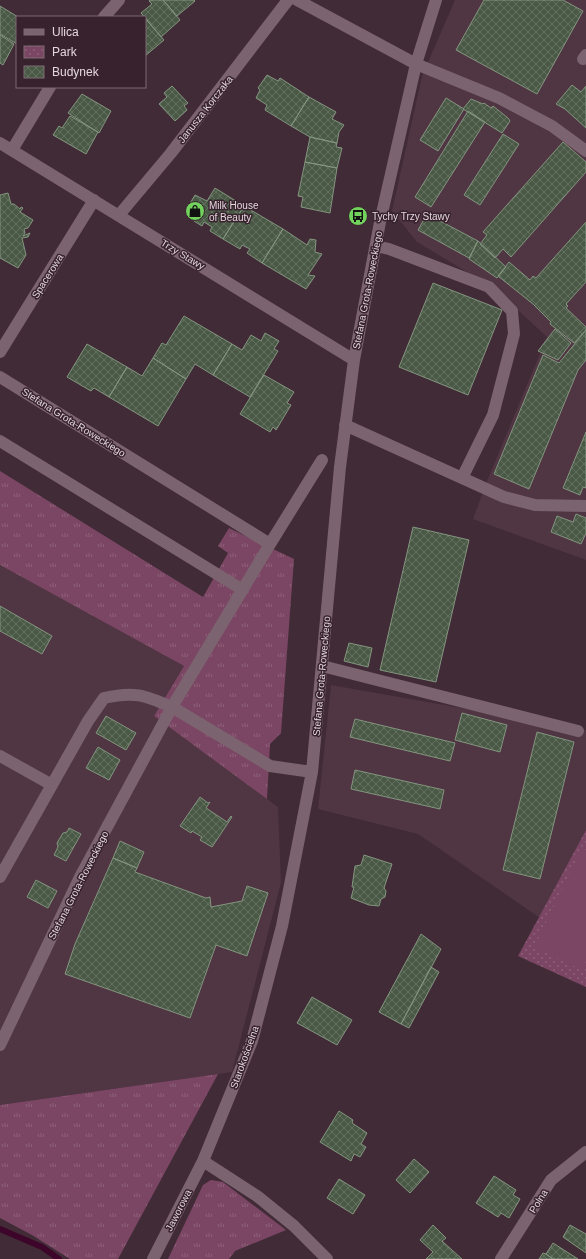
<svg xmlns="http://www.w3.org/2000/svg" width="586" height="1259" viewBox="0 0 586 1259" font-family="Helvetica,sans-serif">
<defs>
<pattern id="grass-tufts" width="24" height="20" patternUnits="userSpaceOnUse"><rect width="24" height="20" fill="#7b4663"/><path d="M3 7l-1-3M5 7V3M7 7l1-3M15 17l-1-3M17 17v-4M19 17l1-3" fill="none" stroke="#8e6079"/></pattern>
<pattern id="park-dots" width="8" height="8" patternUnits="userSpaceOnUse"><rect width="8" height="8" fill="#7b4663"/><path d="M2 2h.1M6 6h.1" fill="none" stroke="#8e6079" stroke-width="1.8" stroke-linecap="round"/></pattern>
<pattern id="building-cross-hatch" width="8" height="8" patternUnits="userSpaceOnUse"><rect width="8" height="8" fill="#495945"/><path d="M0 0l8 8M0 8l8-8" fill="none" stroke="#63705f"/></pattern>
</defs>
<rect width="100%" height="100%" fill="#412b37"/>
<path fill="#503543" d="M455,0H586V560L473,519L487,481L547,337L495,289L417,242L392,211L422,76Z
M0,565L184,666L154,716L278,807L281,883L232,1072L0,1105Z
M331,685L586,730V830L540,918L418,834L318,809Z"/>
<path fill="url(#grass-tufts)" d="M0,471L203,597L228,553L218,546L229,528L294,559L281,733L270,744L267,799L154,716L184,666L0,565Z
M218,1074L118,1259H70L32,1235L0,1218V1105Z
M211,1180L223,1182L286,1230L235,1251L229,1259H168L203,1185Z"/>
<path fill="url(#park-dots)" d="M586,830V987L518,956Z"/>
<path fill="#7b4663" d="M582,848L586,850V961L582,970L534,947Z"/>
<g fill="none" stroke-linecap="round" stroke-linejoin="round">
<path stroke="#3e052a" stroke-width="6" d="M0,1229L42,1247L59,1259"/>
</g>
<path fill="url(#building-cross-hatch)" stroke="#83957f" d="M150,0H163L180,20L161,37L141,13L152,4L149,1Z
M163,0H194L195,1L177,16Z
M484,0H563L583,11L537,94L456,50Z
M0,6L18,17L17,44L0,34Z
M145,18L164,40L145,56Z
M0,35L14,44L3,65L0,63Z
M267,75L278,81L280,78L309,97L291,126L265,110L267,105L256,98L260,90L258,88Z
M572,85L581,92L586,86V128L565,109L556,104Z
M172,86L188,103L184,106L187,110L175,121L159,104L167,97L164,93Z
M82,94L111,111L99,133L68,113Z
M309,97L336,112L332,119L344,125L339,132L337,143L310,137L291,126Z
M446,98L464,109L438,151L420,140Z
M471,99L483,104L484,103L491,108L493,106L508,118L510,121L502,133L463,109Z
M468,111L485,122L431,207L415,197Z
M70,116L98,132L86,154L53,135L59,126L62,128Z
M503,134L519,144L480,205L464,195Z
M310,137L337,143L336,147L342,148L337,168L305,162Z
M563,142L586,162V172L511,257L503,249L495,258L480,244L487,235L483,232Z
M305,162L337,168L330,213L301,207L303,197L298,196Z
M215,188L244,206L223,239L210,231L212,227L204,222L202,226L194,221L197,216L186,210L195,195L207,201Z
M8,193L11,204H14L20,209L21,207L23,208L20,212L33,220L28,228L24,229L25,233L23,236L30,233L28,237L22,238L26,255L18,268L0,258V195Z
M244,206L283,229L262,263L247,253L250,249L242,245L240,249L223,239Z
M427,214L478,241L469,258L418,230Z
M586,222V282L566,304L568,306L566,308L586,327V330L574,343L550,324L551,322L533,304L498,276L509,262L530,280L533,276L536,278Z
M283,229L307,245L310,239L316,240L315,252L322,254L308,275L315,276L306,289L262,263Z
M478,241L506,267L497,278L469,259Z
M433,283L502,310L468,395L399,367Z
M184,316L232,344L213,375L195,364L186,379L153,358L162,343L166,345Z
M555,329L571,343L558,360L538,351Z
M586,330V360L578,370L529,489L494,474L543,355L559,363Z
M265,333L279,341L274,349L278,351L250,397L213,375L232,344L242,350L251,335L261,341Z
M87,344L127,367L109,397L94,388L91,391L67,377Z
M153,358L186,379L158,426L109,397L127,367L142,376Z
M264,375L294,392L287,403L291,405L276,430L273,427L270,432L240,414Z
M586,432V488L583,487L580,495L563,488Z
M576,514L586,518V533L581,544L551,532L557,516L573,522Z
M413,527L469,540L436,682L380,670Z
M0,606L52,636L42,654L0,631Z
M349,643L372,648L368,667L344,661Z
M462,713L507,725L500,752L455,740Z
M106,716L136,733L126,750L96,733Z
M355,719L455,743L450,761L350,737Z
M537,732L574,742L540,879L503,870Z
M98,747L120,760L109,780L86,768Z
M355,770L444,790L440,809L351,789Z
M200,797L208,803L210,802L206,808L227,822L231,816L232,817L212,847L200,840L202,837L192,831L191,833L180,826Z
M69,828L81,834L66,861L54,855L58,847L57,843L63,833L67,832Z
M120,841L144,852L137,868L113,858Z
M364,855L392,864L384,888L386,891L385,897L381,899L379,906L369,905L351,898L354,887H352L355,866L361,865Z
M113,858L137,868L135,872L206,898L210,897L211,907L242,901L247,886L268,893L247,956L216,945L190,1018L65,974L75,944Z
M36,880L57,891L48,908L27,897Z
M421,934L441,949L401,1024L379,1012Z
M431,967L439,972L409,1028L401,1024Z
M312,997L352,1020L337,1045L297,1023Z
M339,1111L353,1120L352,1123L367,1133L361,1144L366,1147L360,1157L354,1154L351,1161L320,1142Z
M414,1159L429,1172L410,1193L396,1180Z
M494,1176L516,1190L513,1195L520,1199L509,1218L501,1213L498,1217L476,1203Z
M339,1179L365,1195L353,1214L327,1198Z
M433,1225L446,1238L442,1241L462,1259H426L433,1252L420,1240Z
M570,1225L586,1234V1253L563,1237Z
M553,1243L578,1259H553L546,1254Z
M543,1253L546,1254L553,1259H539Z"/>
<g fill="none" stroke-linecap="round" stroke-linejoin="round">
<path stroke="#7c6370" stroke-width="12" d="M297,0L416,64L499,98L552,126L586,151
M104,17L119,0
M583,59L586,55
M0,143L354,360
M12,150L50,87
M119,215L171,153L288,0
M376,246L389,249L489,287L512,311L514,334L493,415L462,478
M0,352L94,200
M0,377L270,544L172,707C144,695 134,691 104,698L88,721L0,877
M345,425L504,497L535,505L586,506
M0,441L243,590
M270,544L322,460
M322,666L578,731
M0,756L52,785
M0,1045L80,877L172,707L270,766L312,772
M203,1161L257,1196L294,1226L327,1259
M153,1259L203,1161L252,1041L282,926L312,772L340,467L354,360L380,222L416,64L436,0
M501,1259L551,1180L586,1152"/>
</g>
<defs>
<symbol id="shop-disc" viewBox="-11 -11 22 22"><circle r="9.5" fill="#72d25d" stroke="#37222d"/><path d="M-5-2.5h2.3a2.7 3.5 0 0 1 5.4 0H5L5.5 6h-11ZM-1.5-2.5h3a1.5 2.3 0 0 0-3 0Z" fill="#111"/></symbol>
<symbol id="bus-disc" viewBox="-11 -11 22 22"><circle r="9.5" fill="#72d25d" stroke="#37222d"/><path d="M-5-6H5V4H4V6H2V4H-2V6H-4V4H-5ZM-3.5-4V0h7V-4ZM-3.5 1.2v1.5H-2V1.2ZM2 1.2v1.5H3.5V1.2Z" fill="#111"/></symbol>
</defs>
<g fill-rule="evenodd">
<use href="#shop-disc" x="184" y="200" width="22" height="22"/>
<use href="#bus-disc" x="347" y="205" width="22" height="22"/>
</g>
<g text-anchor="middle" stroke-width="3" stroke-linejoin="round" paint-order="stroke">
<g font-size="10" fill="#e4d6dd" stroke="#37222d">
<text transform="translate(205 109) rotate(-52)" y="4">Janusza Korczaka</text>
<text transform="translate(183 254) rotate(31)" y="4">Trzy Stawy</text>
<text transform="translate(47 276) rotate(-58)" y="4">Spacerowa</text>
<text transform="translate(367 290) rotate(-79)" y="4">Stefana Grota-Roweckiego</text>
<text transform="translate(74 422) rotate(32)" y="4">Stefana Grota-Roweckiego</text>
<text transform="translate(321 676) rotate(-85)" y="4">Stefana Grota-Roweckiego</text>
<text transform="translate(78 885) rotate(-63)" y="4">Stefana Grota-Roweckiego</text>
<text transform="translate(244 1057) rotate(-70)" y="4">Starokościelna</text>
<text transform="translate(538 1201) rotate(-58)" y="4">Polna</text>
<text transform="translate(178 1210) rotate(-63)" y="4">Jaworowa</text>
</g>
<g font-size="10" fill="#e4d6dd" stroke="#37222d" text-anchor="start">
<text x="209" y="209">Milk House<tspan x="209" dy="12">of Beauty</tspan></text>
<text x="372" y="220">Tychy Trzy Stawy</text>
</g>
</g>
<rect x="16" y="16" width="130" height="72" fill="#37222d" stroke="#7c6a73"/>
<rect x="24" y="29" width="20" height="6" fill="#7c6370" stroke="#7c6a73"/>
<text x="52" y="36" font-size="12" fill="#e4d6dd">Ulica</text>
<rect x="24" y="46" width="20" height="12" fill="url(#park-dots)" stroke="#7c6a73"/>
<text x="52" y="56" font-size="12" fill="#e4d6dd">Park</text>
<rect x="24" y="66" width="20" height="12" fill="url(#building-cross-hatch)" stroke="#7c6a73"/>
<text x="52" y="76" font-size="12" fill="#e4d6dd">Budynek</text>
</svg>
